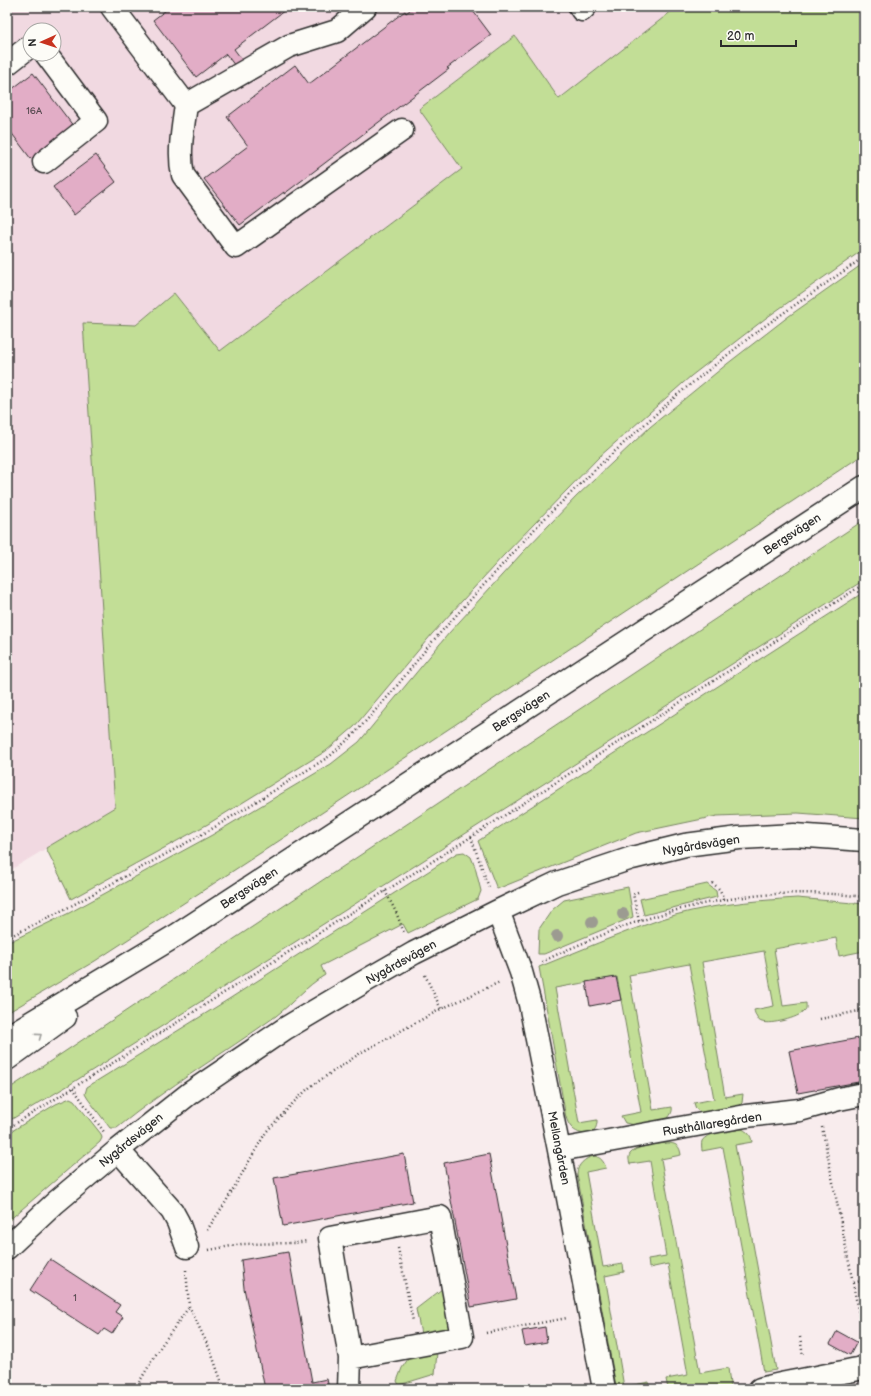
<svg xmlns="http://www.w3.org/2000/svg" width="871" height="1396" viewBox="0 0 871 1396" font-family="'Balsamiq Sans',sans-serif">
<rect width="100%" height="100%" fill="#f8eced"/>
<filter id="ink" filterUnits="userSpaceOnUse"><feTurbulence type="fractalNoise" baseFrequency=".025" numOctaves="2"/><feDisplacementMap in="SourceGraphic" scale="8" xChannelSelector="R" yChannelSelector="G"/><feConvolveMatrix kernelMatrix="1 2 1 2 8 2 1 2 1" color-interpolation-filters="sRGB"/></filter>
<g filter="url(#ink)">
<path fill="#f1d9e1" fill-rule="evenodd" d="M7,7H677L559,99L515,36L419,109L462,169L220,351L174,293L136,325L83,324L115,807L7,872ZM30,30H54V54H30Z"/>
<path fill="#c2de96" stroke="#768460" d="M677,7H864V249L766,318L691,376L599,457L503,556L432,634L354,727L326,751L208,824L71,899L46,848L115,807L83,323L136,325L174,293L220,351L462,169L419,109L515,36L559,99Z
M864,263V454L311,820L95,961L7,1013V943L69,913L212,835L331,764L359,742L449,633L523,552L577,496L650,427L727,364L789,316Z
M864,520V580L325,923L69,1085L7,1122V1090Z
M864,592V818L798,813L717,816L636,833L497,889L478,841Z
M464,852L471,857L475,867L481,891L478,899L408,933L403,924L321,966L325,975C306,986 293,1003 276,1016C223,1054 167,1087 117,1128H110L88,1099L85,1094L87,1087L229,999L457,853Z
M707,884L716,891L717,897L644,915L640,899Z
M628,887L633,917L544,954H538L539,929L552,910L564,900Z
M797,898L864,904V951L839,956L836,938L774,949L783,1006L806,1003C806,1006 807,1009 804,1011C799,1018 770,1025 762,1022C757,1021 755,1014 754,1010L774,1006L764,951L702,962L725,1097L743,1094L742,1103L739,1106L702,1113L696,1109L694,1103L714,1099L689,964L629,975L653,1110L672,1107C673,1112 670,1116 667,1119L635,1125L625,1123L621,1116L641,1112L617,977L555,988L579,1123L597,1120C598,1137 579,1137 571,1127C566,1121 565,1113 564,1106L539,967C579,951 618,934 659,920C703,905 751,901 797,898Z
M70,1098L74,1100L101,1134L102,1138L100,1142L7,1222V1134L56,1104Z
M742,1129C748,1132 751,1135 752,1142L735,1145L776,1370L764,1372L723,1147L702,1151C702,1148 701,1144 702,1141C707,1132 732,1131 742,1129Z
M667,1143C676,1143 680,1146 681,1155L661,1159L700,1373L728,1368L730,1384V1389H668L666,1379L688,1375L668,1264L649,1268L648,1259L666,1256L650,1161L630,1164C629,1161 628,1158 630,1154C635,1146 657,1144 667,1143Z
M594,1156C601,1157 604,1162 606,1168L586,1172L603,1267L623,1264L624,1272L605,1276L624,1387L649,1382L650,1389H617L616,1386L577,1174C577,1165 585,1158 594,1156Z
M442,1289L449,1329L421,1334L416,1309Z
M437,1352L435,1374L399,1385L397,1381L402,1368L410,1356Z"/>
<path fill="#e2adc6" stroke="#2b2b2b" d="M170,7H289L234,49L243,61L235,66L226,54L196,77L153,20Z
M414,7H470L491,35L447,68L449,69L284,194V192L240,225L204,179L248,146L227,117L295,65L309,84L405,11L406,13Z
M33,73L74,127L31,159L7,127V93Z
M96,155L116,182L74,215L53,187Z
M616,977L621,1000L590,1006L586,982Z
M864,1037V1081L798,1093L789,1051Z
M404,1154L413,1202L283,1226L274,1178Z
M489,1154L516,1299L471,1307L444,1163Z
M288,1252L312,1382L327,1379L329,1389H265L244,1288L241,1260Z
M50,1259L120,1305L115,1312L123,1317L112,1334L104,1329L99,1335L30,1290Z
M545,1327L547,1342L525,1346L522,1331Z
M837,1331L857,1342L850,1355L830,1344Z"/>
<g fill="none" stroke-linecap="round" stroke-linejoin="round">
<defs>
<path id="minor" d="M112,7L186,105
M365,7L337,31L289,46L186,105C183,128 178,152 183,175L236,247L402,130
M580,7L582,10L585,7
M7,64L30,46
M44,162L96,121L46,54
M498,911L521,972L530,1004L559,1150L604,1389
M118,1150L172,1211L178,1222L187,1247
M559,1150L746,1116L800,1110L839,1099L864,1094
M7,1248L55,1203L118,1150L190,1093L286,1028L367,980L414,953L498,911L557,883L632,858L685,845L739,838L794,835L864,840
M349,1389L350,1358L330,1238L440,1217L462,1337L350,1358
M760,1389C793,1380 828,1376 862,1368L864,1369"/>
<path id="major" d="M7,1037L177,935L864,487
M7,1059L65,1017"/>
</defs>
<use href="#minor" stroke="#2b2b2b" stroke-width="25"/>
<use href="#major" stroke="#2b2b2b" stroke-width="25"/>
<path stroke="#2b2b2b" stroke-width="2.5" stroke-dasharray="1 3" stroke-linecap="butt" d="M471,837L489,888
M712,883C719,888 722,891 723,900
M385,891L396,912L404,933
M638,892L633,894L639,921
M7,938L69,907L210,830L330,756L355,733L392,692L431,643L542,521L602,463L677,395L759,330L864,257
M542,962C561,952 581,944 600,936C613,931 626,925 640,921C712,897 788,887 864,897
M425,975L441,1009
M820,1019L864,1010
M73,1088L104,1132
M822,1127L853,1283L864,1280
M7,1129L73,1088L471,837L864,584
M207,1230L224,1205L266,1132L294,1102L310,1087L362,1052L441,1009L500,982
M398,1248L413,1321
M209,1250L242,1244L295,1243L307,1241
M186,1270L189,1306L211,1352L224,1389
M853,1283L864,1341
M486,1333L567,1318
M800,1337L803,1356
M135,1389L161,1346L189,1307"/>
<use href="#minor" stroke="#fdfcf7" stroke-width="22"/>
<use href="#major" stroke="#fdfcf7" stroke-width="22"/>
</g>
<g fill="#9c9b91">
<circle cx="623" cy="914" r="6"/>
<circle cx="592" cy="922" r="6"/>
<circle cx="557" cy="936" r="6"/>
</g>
<defs><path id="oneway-chevron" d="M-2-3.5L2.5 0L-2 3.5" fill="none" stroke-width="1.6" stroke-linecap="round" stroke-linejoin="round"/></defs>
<use stroke="#9e9e9b" href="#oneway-chevron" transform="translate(39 1036) rotate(-36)"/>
</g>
<g text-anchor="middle" stroke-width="3.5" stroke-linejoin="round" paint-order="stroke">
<g font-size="10" fill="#594c52">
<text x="34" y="114">16A</text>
<text x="75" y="1301">1</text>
</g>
<g font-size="12" fill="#2b2b2b" stroke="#fdfcf7">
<text transform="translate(792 534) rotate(-33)" y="4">Bergsvägen</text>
<text transform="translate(521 711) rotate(-33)" y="4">Bergsvägen</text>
<text transform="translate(701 845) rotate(-9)" y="4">Nygårdsvägen</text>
<text transform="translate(249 888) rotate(-33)" y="4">Bergsvägen</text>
<text transform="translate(401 962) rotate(-29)" y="4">Nygårdsvägen</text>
<text transform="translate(712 1124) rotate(-9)" y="4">Rusthållaregården</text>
<text transform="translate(131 1140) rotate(-39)" y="4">Nygårdsvägen</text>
<text transform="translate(559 1148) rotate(79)" y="4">Mellangården</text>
</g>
</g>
<rect width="871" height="1396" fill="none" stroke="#fdfcf7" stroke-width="24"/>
<rect x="12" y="12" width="847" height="1372" fill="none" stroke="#2b2b2b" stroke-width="1.5" filter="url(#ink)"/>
<g transform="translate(42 42) rotate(267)"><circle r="19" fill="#fdfcf7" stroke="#a9a8a5"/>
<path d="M0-3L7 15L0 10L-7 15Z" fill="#c8321e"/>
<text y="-6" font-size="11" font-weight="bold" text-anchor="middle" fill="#2b2b2b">N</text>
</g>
<path d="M721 40v6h75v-6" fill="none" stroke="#2b2b2b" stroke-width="2"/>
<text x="727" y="40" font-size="12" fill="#2b2b2b" stroke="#fdfcf7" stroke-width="3" paint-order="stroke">20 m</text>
</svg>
